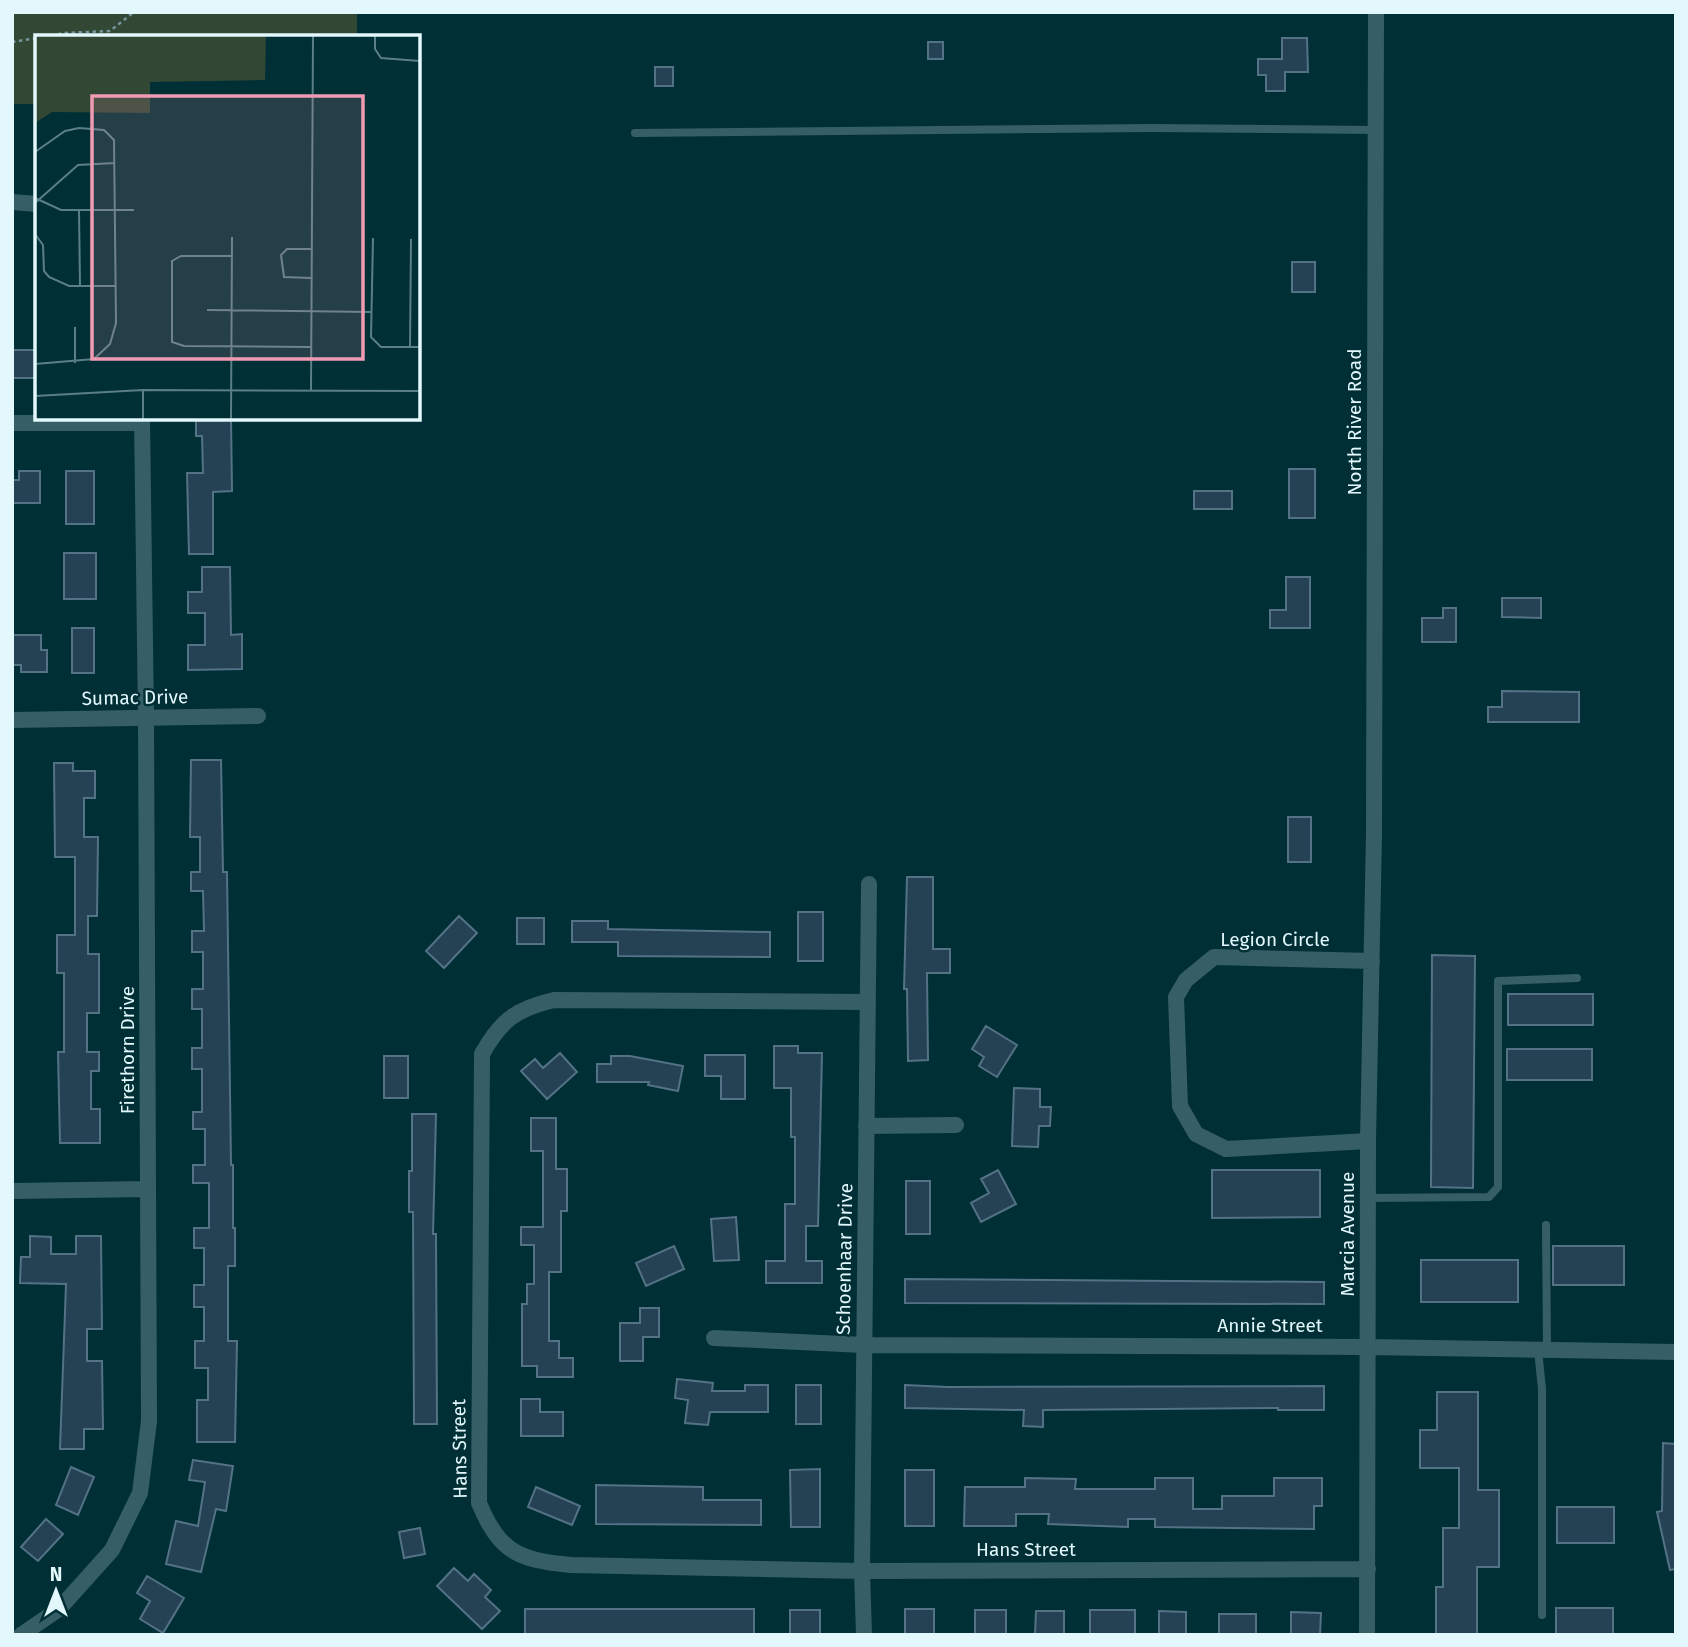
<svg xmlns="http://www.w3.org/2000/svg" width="1688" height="1647" viewBox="0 0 1688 1647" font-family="'Fira Sans',sans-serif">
<rect width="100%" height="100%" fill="#002f35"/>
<path fill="#324734" d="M12,12H357V37H37V104H12Z"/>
<path fill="#254254" stroke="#537286" stroke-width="2" d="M1282,38H1307L1308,72H1285V91H1266V75H1258V59H1282Z
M928,42H943V59H928Z
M655,67H673V86H655Z
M1292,262H1315V292H1292Z
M12,350H37V378H12Z
M196,418H231L232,491L213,492V554H189L187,473H203L202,436H196Z
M1289,469H1315V518H1289Z
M19,471H40V503H12V480H19Z
M66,471H94V524H66Z
M1194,491H1232V509H1194Z
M64,553H96V599H64Z
M202,567H230L231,635L242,634V669L188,670V645H205V613H188V592H202Z
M1286,577H1310V628H1270V610H1286Z
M1502,598H1541V618L1502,617Z
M1443,608H1456V642H1422V618H1443Z
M72,628H94V673H72Z
M12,635H41V650H47V672H21V665H12Z
M1502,691L1579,692V722H1488V707H1502Z
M191,760H221L223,872H227L231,1165H233V1228H235V1266H228V1341H237L235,1442H197V1400H208V1368H195V1341H204V1307H194V1285H204V1248H194V1228H209V1183H193V1165H205V1129H193V1112H202V1069H192V1048H202V1009H192V989H203V952H192V931H204L203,891H191V872H200V837H190Z
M54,763H73V771H95V798H84V837H98L97,916H88V954H99V1013H87V1052H99V1071H91V1109H100V1143H60L58,1052H64V973H57V935H75V857H55Z
M1288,817H1311V862H1288Z
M907,877H933V949H950V973H927L928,1060L908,1061L907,989H904Z
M798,912H823V961H798Z
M459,916L477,933L444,968L426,951Z
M517,918H544V944H517Z
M572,921H608V929L770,932V957L618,956V942H572Z
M1432,955L1475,956L1473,1188L1431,1187Z
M1508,994H1593V1025H1508Z
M986,1026L1017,1045L997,1077L979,1066L984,1057L972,1049Z
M774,1046H798V1053H822L818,1226H806V1261H822V1283H766V1261H785V1204H795V1137H791V1088H774Z
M1507,1049H1592V1080H1507Z
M560,1053L577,1072L547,1099L521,1071L535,1059L543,1068Z
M705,1055H745V1099H721V1076H705Z
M384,1056H408V1098H384Z
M611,1056H630L683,1066L678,1091L648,1085L649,1082H597V1064H611Z
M1014,1088L1040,1089V1107H1051L1050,1126H1039L1038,1147L1012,1146Z
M412,1114H436L433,1234H436L437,1424H414L413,1212H409V1171H412Z
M531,1118H556V1169H567V1211H561V1272H549V1341H559V1358H573V1377H537V1366H522V1304H527V1284H534V1245H521V1227H543V1151H531Z
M998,1170L1016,1204L981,1222L971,1203L989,1193L981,1179Z
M1212,1170H1320V1217L1212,1218Z
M906,1181H930V1234H906Z
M736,1217L739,1260L714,1261L711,1219Z
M30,1236L51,1237V1254H76V1236H101L102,1329H87V1361H102L103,1429H84V1449H60L66,1284L20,1283L21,1257H30Z
M674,1246L684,1269L646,1286L636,1263Z
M1553,1246H1624V1285H1553Z
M1421,1260H1518V1302H1421Z
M905,1279L1324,1282V1304L905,1303Z
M640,1308H659V1337H643V1361H620V1323H640Z
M677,1379L713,1383L712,1391H745V1385H768V1412H710L708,1425L685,1423L688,1400L675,1398Z
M796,1385H821V1424H796Z
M905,1385L948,1387L1324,1386V1410H1278V1408L1043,1410V1427L1023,1426L1024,1410L905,1408Z
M1437,1392H1478V1490H1499V1567H1477V1635H1436V1587H1443V1528H1459V1468H1420V1430H1437Z
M521,1399H540V1412H563V1436H521Z
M1663,1443L1676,1444V1569L1670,1570L1657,1512L1662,1511Z
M193,1460L233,1466L226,1511L216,1509L201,1572L166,1564L176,1521L198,1526L205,1482L189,1480Z
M71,1467L94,1477L78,1515L56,1505Z
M820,1469V1527H791L790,1470Z
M905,1470H934V1526H905Z
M1025,1478L1076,1479L1075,1489H1155V1478H1193V1509H1222V1496H1274V1478H1322V1506H1314V1529L1155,1527V1519H1128V1527L1048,1524L1049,1514H1016V1526H964L965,1487H1025Z
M596,1485L703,1487V1500H761V1525L596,1524Z
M536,1487L580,1506L572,1525L528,1507Z
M1557,1507H1614V1543H1557Z
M46,1519L63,1534L38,1561L21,1547Z
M420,1528L425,1554L404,1558L399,1532Z
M454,1568L468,1581L474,1574L491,1590L485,1597L500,1611L482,1629L437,1586Z
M147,1576L184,1598L163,1633L140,1619L150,1601L137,1593Z
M1556,1608H1613V1635H1556Z
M525,1609H754V1635H525Z
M905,1609H934V1635H905Z
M790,1610H820V1635H790Z
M975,1610H1006V1635H975Z
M1090,1610H1135V1635H1090Z
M1036,1611H1064V1635H1035Z
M1159,1611L1186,1612V1635H1159Z
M1291,1612L1321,1613L1320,1635H1291Z
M1219,1614H1256V1635H1219Z"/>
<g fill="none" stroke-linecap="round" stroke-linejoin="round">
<path stroke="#75979c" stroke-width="2.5" stroke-dasharray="3.5 3.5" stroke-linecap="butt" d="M44,37L64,33L110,31L134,12
M12,42L37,38"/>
<path stroke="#355f65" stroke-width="8" d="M635,133L1151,128L1376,130
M1368,1198L1489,1197L1498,1187V981L1577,978
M1546,1225L1547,1350
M1538,1350L1542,1389V1615"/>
<path stroke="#355f65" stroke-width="16" d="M12,202L37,204
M12,423H142
M12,720L258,716
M868,1002L554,1000C516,1009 501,1020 482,1054L479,1503C500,1553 519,1560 571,1565L862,1571L1368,1569
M866,1126L956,1125
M1368,1141L1226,1149L1196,1134L1180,1106L1176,997L1186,980L1214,957L1372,961
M12,1191L148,1189
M714,1338L864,1345L1368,1347L1676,1352
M21,1635L59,1609L112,1550L140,1493L149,1421L146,718L142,418
M864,1635L862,1571L869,884
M1367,1635L1368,1141L1374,833L1376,12"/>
</g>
<g text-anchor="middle" stroke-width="5" stroke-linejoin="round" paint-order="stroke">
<g font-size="19" fill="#e2f8fc" stroke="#002f35">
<text transform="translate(1354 422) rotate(-90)" y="7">North River Road</text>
<text transform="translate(135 697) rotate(-1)" y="7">Sumac Drive</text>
<text x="1275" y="946">Legion Circle</text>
<text transform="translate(127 1050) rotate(-90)" y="7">Firethorn Drive</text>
<text transform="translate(1347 1234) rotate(-90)" y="7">Marcia Avenue</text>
<text transform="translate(844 1259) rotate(-89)" y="7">Schoenhaar Drive</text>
<text x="1270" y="1332">Annie Street</text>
<text transform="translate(459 1449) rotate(-91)" y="7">Hans Street</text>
<text x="1026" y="1556">Hans Street</text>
</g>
</g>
<g transform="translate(35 35)">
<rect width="385" height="385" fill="#002f35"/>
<path d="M0,0H231L230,45L115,47V78L17,77L0,88Z" fill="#324734"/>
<path fill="none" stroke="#5a7f85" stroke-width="2" d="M340,0V14L346,23L385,26M0,117L30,96L44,93L69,95L79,105L81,288L75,309L59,324L0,329M0,163L26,175H99M0,168L43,130L80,128M44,176L45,251M0,199L8,210L9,236L14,242L34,251H81M338,203L336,302L346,312H385M196,221H146L137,226V307L149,311L276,312M276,243L249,242L246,220L252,214H277M172,275L337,277M375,312L376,204M40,328V292M108,355V385M276,356L278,0M0,361L108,355L385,356M196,385L197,202"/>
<path fill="#f19ab4" fill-opacity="0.15" stroke="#f19ab4" stroke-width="3.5" d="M57,61H328V324H57Z"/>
<rect width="385" height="385" fill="none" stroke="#e2f8fc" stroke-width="3.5"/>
</g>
<rect width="1688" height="1647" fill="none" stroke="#e2f8fc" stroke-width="28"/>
<g transform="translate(56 1591)" stroke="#002f35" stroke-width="5" paint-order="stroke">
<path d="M0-5L12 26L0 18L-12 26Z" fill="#e2f8fc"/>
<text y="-10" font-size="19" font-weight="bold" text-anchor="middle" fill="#e2f8fc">N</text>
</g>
</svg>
